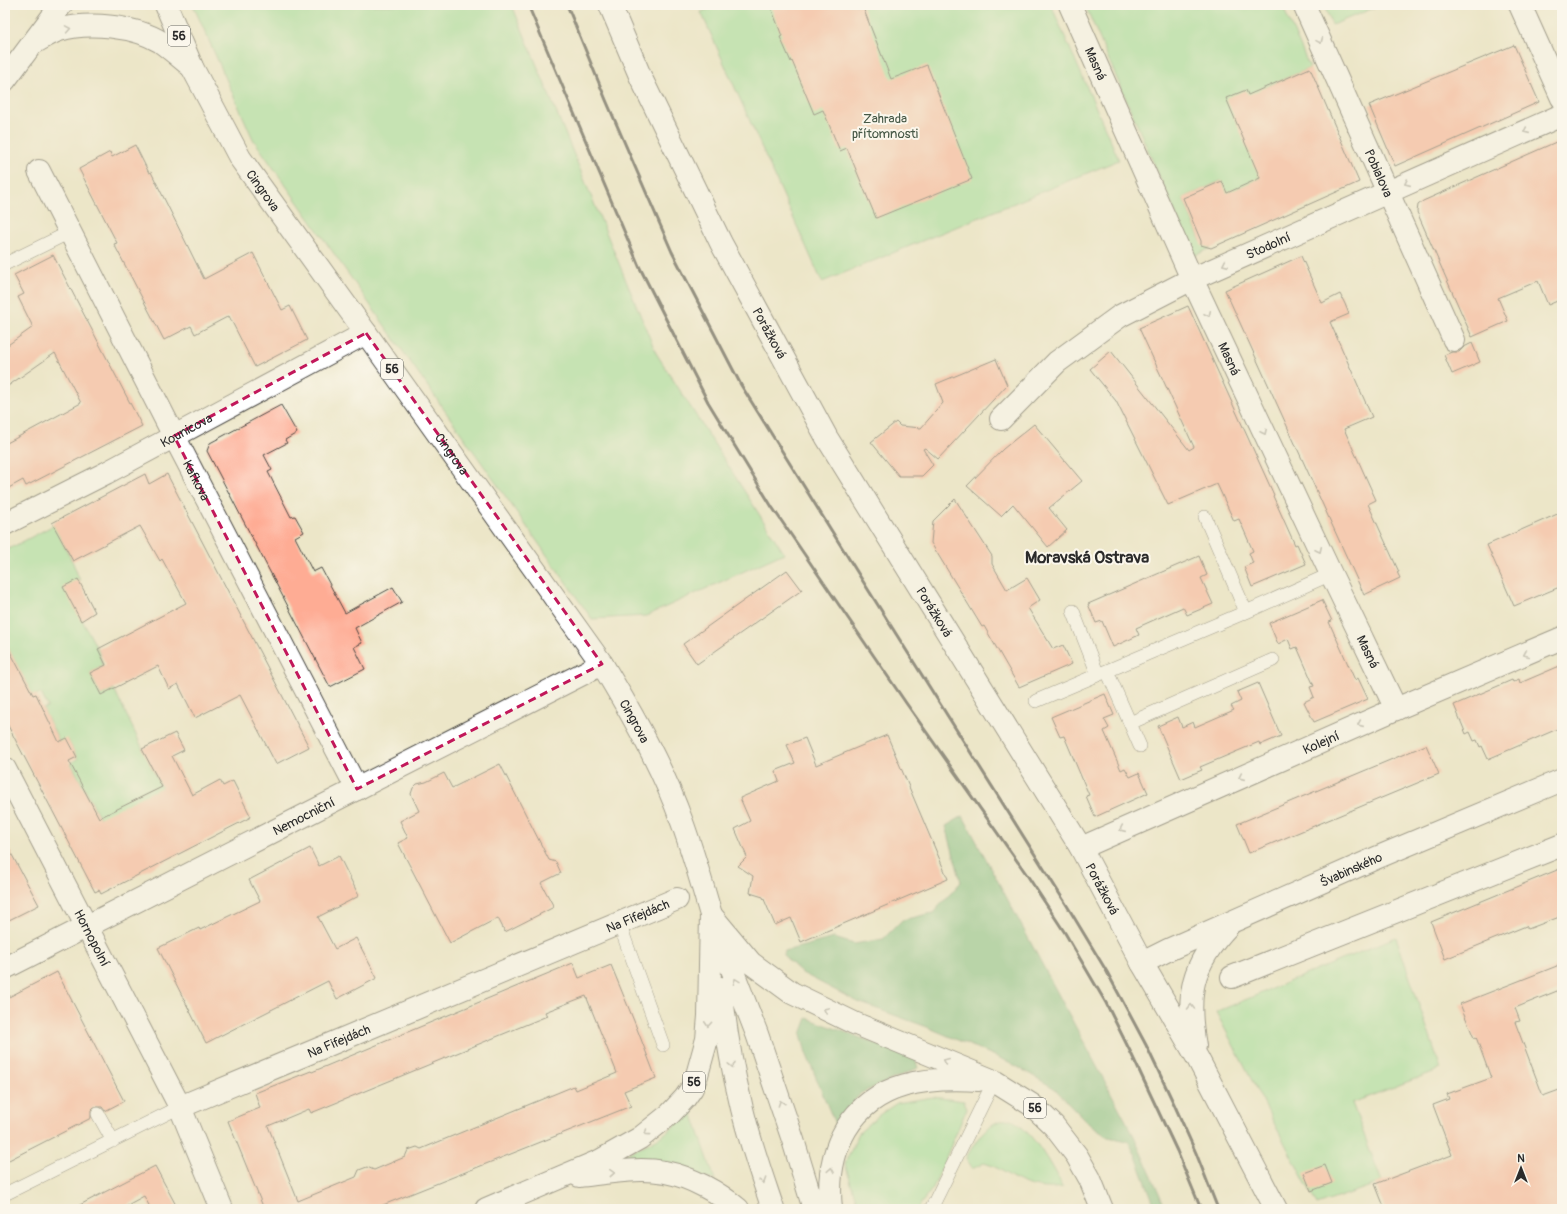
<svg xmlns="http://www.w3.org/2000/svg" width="1567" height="1214" viewBox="0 0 1567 1214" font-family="Pangolin,sans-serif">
<rect width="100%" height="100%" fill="#fbf7ec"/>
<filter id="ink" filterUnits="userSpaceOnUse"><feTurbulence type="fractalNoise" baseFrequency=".025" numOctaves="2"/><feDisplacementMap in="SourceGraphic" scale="8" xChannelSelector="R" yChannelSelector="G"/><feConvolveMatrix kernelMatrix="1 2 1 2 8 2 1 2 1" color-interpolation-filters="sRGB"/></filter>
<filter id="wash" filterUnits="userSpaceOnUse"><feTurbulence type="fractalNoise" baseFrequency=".012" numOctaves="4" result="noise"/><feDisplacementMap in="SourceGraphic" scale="16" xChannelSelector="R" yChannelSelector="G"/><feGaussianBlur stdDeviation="0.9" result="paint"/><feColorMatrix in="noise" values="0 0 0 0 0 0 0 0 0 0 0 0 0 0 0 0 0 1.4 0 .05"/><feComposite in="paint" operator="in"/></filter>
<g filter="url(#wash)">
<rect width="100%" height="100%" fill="#ece6c8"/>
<path fill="#98df99" stroke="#628562" d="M193,5H512L656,353L784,553L646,616L592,619L253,139Z
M718,5H1051L1119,160L822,282L701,12Z
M1085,5H1282L1310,68L1266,87L1295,151L1259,175L1260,178L1224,195V186L1221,181L1183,198L1202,244L1211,248L1194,256Z
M1324,5H1381L1332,25Z
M54,525L73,563L80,581L65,588L98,650L103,666L90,673L101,695L114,689L162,789L112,841L71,763L78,759L68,740L60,743L43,709L48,707L41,693L33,696L5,642V551Z
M1396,937L1441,1069L1352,1103L1382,1182L1317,1205L1216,1012Z
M933,1097L964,1101L967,1108L933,1188L917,1209H859L845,1164L859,1133L879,1115L897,1103Z
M691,1109L715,1180L615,1159C642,1146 672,1136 688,1110Z
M1011,1119C1035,1134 1049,1162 1063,1187C1048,1190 1029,1187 1015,1179C1003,1172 998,1167 984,1163L972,1169L966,1158C977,1139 987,1120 1011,1119Z"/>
<path fill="#7abe81" stroke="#527456" d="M963,816L1134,1136L1166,1209H1156L1135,1154L1128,1141L1108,1137L1091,1126L1054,1088L1009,1062L927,1027L858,1002L802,973L783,955L785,951L834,938L854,944L883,939L902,920L933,913L961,882L946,826Z
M807,1018L915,1058L918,1068L861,1093L835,1124L806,1053L801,1034Z"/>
<g id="blocks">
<path fill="#feac94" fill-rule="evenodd" d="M770,5H862L891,79L927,65L972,179L876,218L847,148L840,151L823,110L814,114L792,61L791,62L780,37L782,36Z
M1514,45L1539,102L1395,166L1369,105Z
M1310,68L1359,182L1211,248L1201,245V241L1183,198L1222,181L1227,193L1260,178L1226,98L1246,90L1248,95Z
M1556,142L1562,154V299L1548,305L1538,281L1498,298L1508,321L1472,337L1417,212L1418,205L1423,201Z
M135,145L149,173L151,172L204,279L253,253L282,310L290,306L307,340L255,367L229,316L195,334L191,326L164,340L114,244L117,243L79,169L110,152L112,157Z
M53,255L142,426L26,486L23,480L5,490V444L81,403L55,353L5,388V347L33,327L18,297L24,294L14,275Z
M1301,256L1322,303L1340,294L1345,304L1349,314L1330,322L1372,417L1344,429L1376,500L1368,504L1399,572H1397L1400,578L1364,595L1225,290Z
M1188,306L1274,495L1273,496L1295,545L1297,544L1306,564L1252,587L1244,567L1253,563L1249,553L1253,551L1239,519L1234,521L1217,484L1168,505L1116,401L1090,369L1111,351L1189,450L1194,447L1139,328Z
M1472,343L1480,362L1452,374L1444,355L1452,352H1459L1464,347Z
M996,359L1007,385L938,459L925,448L923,449L933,465L922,476H899L871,442L896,422L900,426L921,428L943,403L936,384Z
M281,405L297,433L285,440L287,443L264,455L272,470L268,472L291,517L295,516L304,532L295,537L313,572L321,568L345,613L393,587L402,602L355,628L362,643L354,647L365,669L330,687L207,451L210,443Z
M1034,424L1082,481L1049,508L1067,530L1048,547L1013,504L1001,516L967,486L1003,449Z
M145,474L149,484L167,474L309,747L276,764L240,695L195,718L178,684L169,689L158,666L101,695L90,673L106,665L98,649L186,603L162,559L160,561L140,526L73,561L52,523Z
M955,499L992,556V564L1007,590L1027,578L1040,600L1028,608L1053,649L1063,645L1072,664L1019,687L984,626L982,627L931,543L933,521Z
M1562,512V586L1514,606L1487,545Z
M1199,556L1207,575L1201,578L1213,604L1187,615L1183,607L1136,628L1139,635L1113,647L1102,621L1096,623L1088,604Z
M787,570L802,590L697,664L683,644Z
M78,579L95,612L81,621L63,587Z
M1322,600L1332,621L1329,622L1355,680L1358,678L1368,699L1314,722L1304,702L1314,697L1310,687L1314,686L1297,647L1292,649L1288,639L1278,644L1269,623Z
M5,642L33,695L36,694L59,742L67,738L77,757L69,761L99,818L162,787L142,749L175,733L184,750L172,756L192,795L220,780L223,786L233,781L251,817L101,894L99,890L95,892L5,720Z
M1562,665V727L1488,759L1482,746L1480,747L1477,740L1474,741L1470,732L1466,734L1454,705L1512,680L1513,682L1519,679L1520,683Z
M1258,683L1281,736L1260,745L1259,742L1200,767L1202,770L1181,779L1158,726L1178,717L1182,727L1193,722L1195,727L1234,710L1231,706L1241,701L1237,692Z
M1105,694L1114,715L1104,719L1109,728L1104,731L1121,770L1125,768L1130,777L1139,773L1148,793L1095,817L1086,796L1089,795L1064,736L1060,737L1051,717Z
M887,735L948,879L801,942L791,918L775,925L763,897L750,893L753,876L738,866L747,857L735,829L750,821L740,798L779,781L775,771L795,763L787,745L805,738L816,765Z
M1426,745L1439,774L1249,853L1237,824Z
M500,764L549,860L556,862L561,873L541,883L554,907L505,932L498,918L450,943L398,843L408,838L400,821L419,811L411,794L413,788L417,784L426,782L444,773L452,788Z
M5,842L39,905L5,922Z
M310,848L319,866L339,856L359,896L318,917L335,949L356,938L377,978L337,999L328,981L206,1043L158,948L199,928L200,930L260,901L249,880Z
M1562,868V916L1528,929L1526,926L1445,959L1431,922Z
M573,963L579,978L611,965L634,1021L656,1078L624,1091L631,1106L373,1209H264L228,1121L260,1108L255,1093L311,1071L312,1072ZM586,996L617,1073L576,1090L574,1086L421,1149L417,1147L408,1150L405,1157L374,1170L367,1167L359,1170L356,1177L298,1201L268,1126L309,1109L311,1113L343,1100L547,1016L545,1012Z
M1562,964V989L1515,1008L1520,1021L1515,1022L1543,1096L1562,1089V1209H1385L1375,1184L1452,1155L1433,1105L1449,1099L1447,1094L1491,1078L1476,1037L1474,1038L1460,1004Z
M57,972L124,1101L105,1111L102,1107H94L91,1110V1118L5,1162V999Z
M1325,1165L1332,1183L1311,1191L1304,1173Z
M155,1166L178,1209H151L144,1196L120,1209H72Z"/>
</g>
</g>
<g filter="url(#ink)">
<use href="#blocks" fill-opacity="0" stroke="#484743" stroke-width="1"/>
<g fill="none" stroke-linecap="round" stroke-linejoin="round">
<defs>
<path id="lane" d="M5,264L70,232
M1205,517L1246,612L1331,574
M1073,611L1098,675
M1107,671L1140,746
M1036,701L1246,612
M1130,723L1273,660
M619,923L663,1045
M98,1114L113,1141
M5,1194L180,1107
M931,1209L994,1081"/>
<g id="street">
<path id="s1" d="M610,5L641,78L721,243L827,438L1081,848L1142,963L1198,1059L1276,1209"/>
<path id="s2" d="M1070,5L1192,279L1331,574L1396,709"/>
<path id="s3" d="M1304,5L1454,340"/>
<path d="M1520,5L1562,98"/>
<path id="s4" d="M39,171L174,436L357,789"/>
<path id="s5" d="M1001,419L1057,362L1120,316L1192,279L1562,115"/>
<path id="s6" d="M5,524L106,473L366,333"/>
<path id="s7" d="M5,769L180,1107L222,1209"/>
<path id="s8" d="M1081,848L1396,709L1562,638"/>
<path id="s9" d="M1142,963L1168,950L1376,858L1562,780"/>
<path id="s10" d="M5,968L602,664"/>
<path d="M1232,977L1562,845"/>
<path d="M1195,1046C1186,994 1191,965 1228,926"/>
<path id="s11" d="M180,1107L677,899"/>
</g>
<path id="secondary" d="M32,44C41,39 50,33 59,30C88,21 135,26 161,42C172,50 182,59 192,67
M5,80L61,5"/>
<g id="primary">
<path id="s12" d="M166,5L192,67L240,158L366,333L602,664C632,714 662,766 682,822C693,852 702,884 711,915"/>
</g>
<path id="highway" d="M711,915L751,963L792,993L854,1023L994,1081L1032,1105L1054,1126L1077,1156L1090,1179L1102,1209
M718,933L757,1034L793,1140L814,1209
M721,988C725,1026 731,1063 740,1100C748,1137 761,1173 773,1209
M579,1176C606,1173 637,1167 665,1172C691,1177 718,1192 738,1209
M486,1209L601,1160L640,1138L670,1114L685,1098L692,1088L697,1075L707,1039L709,1016L711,915
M831,1209C828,1180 831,1154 846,1129C875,1081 928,1077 979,1080"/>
</defs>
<use href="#lane" stroke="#484743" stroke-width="14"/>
<use href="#street" stroke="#484743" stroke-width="24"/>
<use href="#secondary" stroke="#484743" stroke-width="24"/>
<use href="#primary" stroke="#484743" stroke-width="24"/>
<use href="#highway" stroke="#484743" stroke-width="24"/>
<use href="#lane" stroke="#fff" stroke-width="13"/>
<use href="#street" stroke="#fff" stroke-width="22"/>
<use href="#secondary" stroke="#fff" stroke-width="22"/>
<use href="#primary" stroke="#fff" stroke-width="22"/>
<use href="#highway" stroke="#fff" stroke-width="22"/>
<path stroke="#2b2b2b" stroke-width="3" d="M528,5L639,266L708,402L772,507L906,703L1027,875L1065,933L1106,1003L1130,1051L1177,1151L1201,1209
M567,5L606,100L672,252L741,385L864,583L1066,904L1107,972L1146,1045L1174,1104L1196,1153L1218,1209"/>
</g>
<defs><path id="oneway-chevron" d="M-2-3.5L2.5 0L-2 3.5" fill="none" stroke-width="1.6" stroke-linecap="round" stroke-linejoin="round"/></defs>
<g stroke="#a0a0a0">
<use href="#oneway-chevron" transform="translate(68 29) rotate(-10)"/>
<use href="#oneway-chevron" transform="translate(1320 41) rotate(66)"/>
<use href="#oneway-chevron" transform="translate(1526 131) rotate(156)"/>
<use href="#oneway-chevron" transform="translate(1407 183) rotate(156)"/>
<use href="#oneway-chevron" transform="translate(1225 264) rotate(156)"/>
<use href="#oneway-chevron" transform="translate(1208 314) rotate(65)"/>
<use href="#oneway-chevron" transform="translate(1264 432) rotate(65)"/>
<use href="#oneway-chevron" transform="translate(1319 550) rotate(65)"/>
<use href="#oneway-chevron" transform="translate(1526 654) rotate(157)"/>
<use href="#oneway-chevron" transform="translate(1360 724) rotate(156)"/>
<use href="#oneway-chevron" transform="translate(1241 777) rotate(156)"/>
<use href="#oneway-chevron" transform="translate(1122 829) rotate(156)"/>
<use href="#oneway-chevron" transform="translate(736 981) rotate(-111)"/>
<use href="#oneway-chevron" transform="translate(1191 1007) rotate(-90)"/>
<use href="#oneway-chevron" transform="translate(826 1010) rotate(-155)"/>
<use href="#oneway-chevron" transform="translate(708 1024) rotate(94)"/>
<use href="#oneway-chevron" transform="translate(946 1061) rotate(-157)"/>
<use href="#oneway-chevron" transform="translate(732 1065) rotate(78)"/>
<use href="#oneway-chevron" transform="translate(781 1103) rotate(-109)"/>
<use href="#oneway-chevron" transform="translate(647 1133) rotate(143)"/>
<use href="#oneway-chevron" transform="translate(831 1170) rotate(-80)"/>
<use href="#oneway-chevron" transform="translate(612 1173) rotate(-4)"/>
<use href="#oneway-chevron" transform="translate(763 1181) rotate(72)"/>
</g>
</g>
<path d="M0 0H1567V1214H0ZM366,333L602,664L357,789L174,436Z" fill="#ece6c8" fill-opacity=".55" fill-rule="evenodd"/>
<path fill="none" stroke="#c2185b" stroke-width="3" stroke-dasharray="8 5" stroke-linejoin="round" d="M366,333L602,664L357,789L174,436Z"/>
<g text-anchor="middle" stroke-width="4" stroke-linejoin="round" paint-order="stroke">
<g fill="#fbf7ec" stroke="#696865" stroke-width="1">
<rect x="168" y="26" width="22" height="20" rx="3"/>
<rect x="381" y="359" width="22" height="20" rx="3"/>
<rect x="683" y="1072" width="22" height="20" rx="3"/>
<rect x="1024" y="1098" width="22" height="20" rx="3"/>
</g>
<g font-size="12" font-weight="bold" fill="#2b2b2b">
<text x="179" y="40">56</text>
<text x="392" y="373">56</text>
<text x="694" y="1086">56</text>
<text x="1035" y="1112">56</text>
</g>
<g font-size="13" fill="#2b2b2b" stroke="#fbf7ec">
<text dy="5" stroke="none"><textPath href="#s2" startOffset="64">Masná</textPath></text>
<text dy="5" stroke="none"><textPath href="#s3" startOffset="184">Pobialova</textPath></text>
<text dy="5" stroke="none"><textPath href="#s12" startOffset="210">Cingrova</textPath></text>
<text dy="5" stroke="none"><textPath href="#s5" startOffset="322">Stodolní</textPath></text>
<text dy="5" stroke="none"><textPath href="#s1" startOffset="365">Porážková</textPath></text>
<text dy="5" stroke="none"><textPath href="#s2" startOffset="388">Masná</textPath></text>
<text dy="5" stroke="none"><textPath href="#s6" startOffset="204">Kounicova</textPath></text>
<text dy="5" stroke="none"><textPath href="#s12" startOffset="534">Cingrova</textPath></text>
<text dy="5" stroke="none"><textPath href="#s4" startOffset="347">Kafkova</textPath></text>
<text dy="5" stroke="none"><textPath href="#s1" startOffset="689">Porážková</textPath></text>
<text dy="5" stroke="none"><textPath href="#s2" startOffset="712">Masná</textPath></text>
<text dy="5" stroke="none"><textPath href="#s12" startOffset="858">Cingrova</textPath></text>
<text dy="5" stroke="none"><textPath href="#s8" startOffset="262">Kolejní</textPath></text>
<text dy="5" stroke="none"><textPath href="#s10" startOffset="335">Nemocniční</textPath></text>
<text dy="5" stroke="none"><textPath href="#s9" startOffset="229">Švabinského</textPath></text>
<text dy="5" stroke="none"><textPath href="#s1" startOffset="1013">Porážková</textPath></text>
<text dy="5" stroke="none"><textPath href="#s11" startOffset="496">Na Fifejdách</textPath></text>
<text dy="5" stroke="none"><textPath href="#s7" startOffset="190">Hornopolní</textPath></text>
<text dy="5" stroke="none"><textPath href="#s11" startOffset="172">Na Fifejdách</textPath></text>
</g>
<g font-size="13" fill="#465846" stroke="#fbf7ec">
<text x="885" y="123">Zahrada<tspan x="885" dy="15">přítomnosti</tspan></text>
</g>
<g font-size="17" font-weight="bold" fill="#2b2b2b" stroke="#fbf7ec">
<text x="1087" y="563">Moravská Ostrava</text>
</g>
</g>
<rect width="1567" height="1214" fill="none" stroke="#fbf7ec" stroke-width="20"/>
<g transform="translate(1521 1168)" stroke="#fbf7ec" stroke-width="3" paint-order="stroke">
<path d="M0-3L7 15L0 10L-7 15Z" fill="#2b2b2b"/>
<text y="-6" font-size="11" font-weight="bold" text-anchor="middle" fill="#2b2b2b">N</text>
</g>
</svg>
